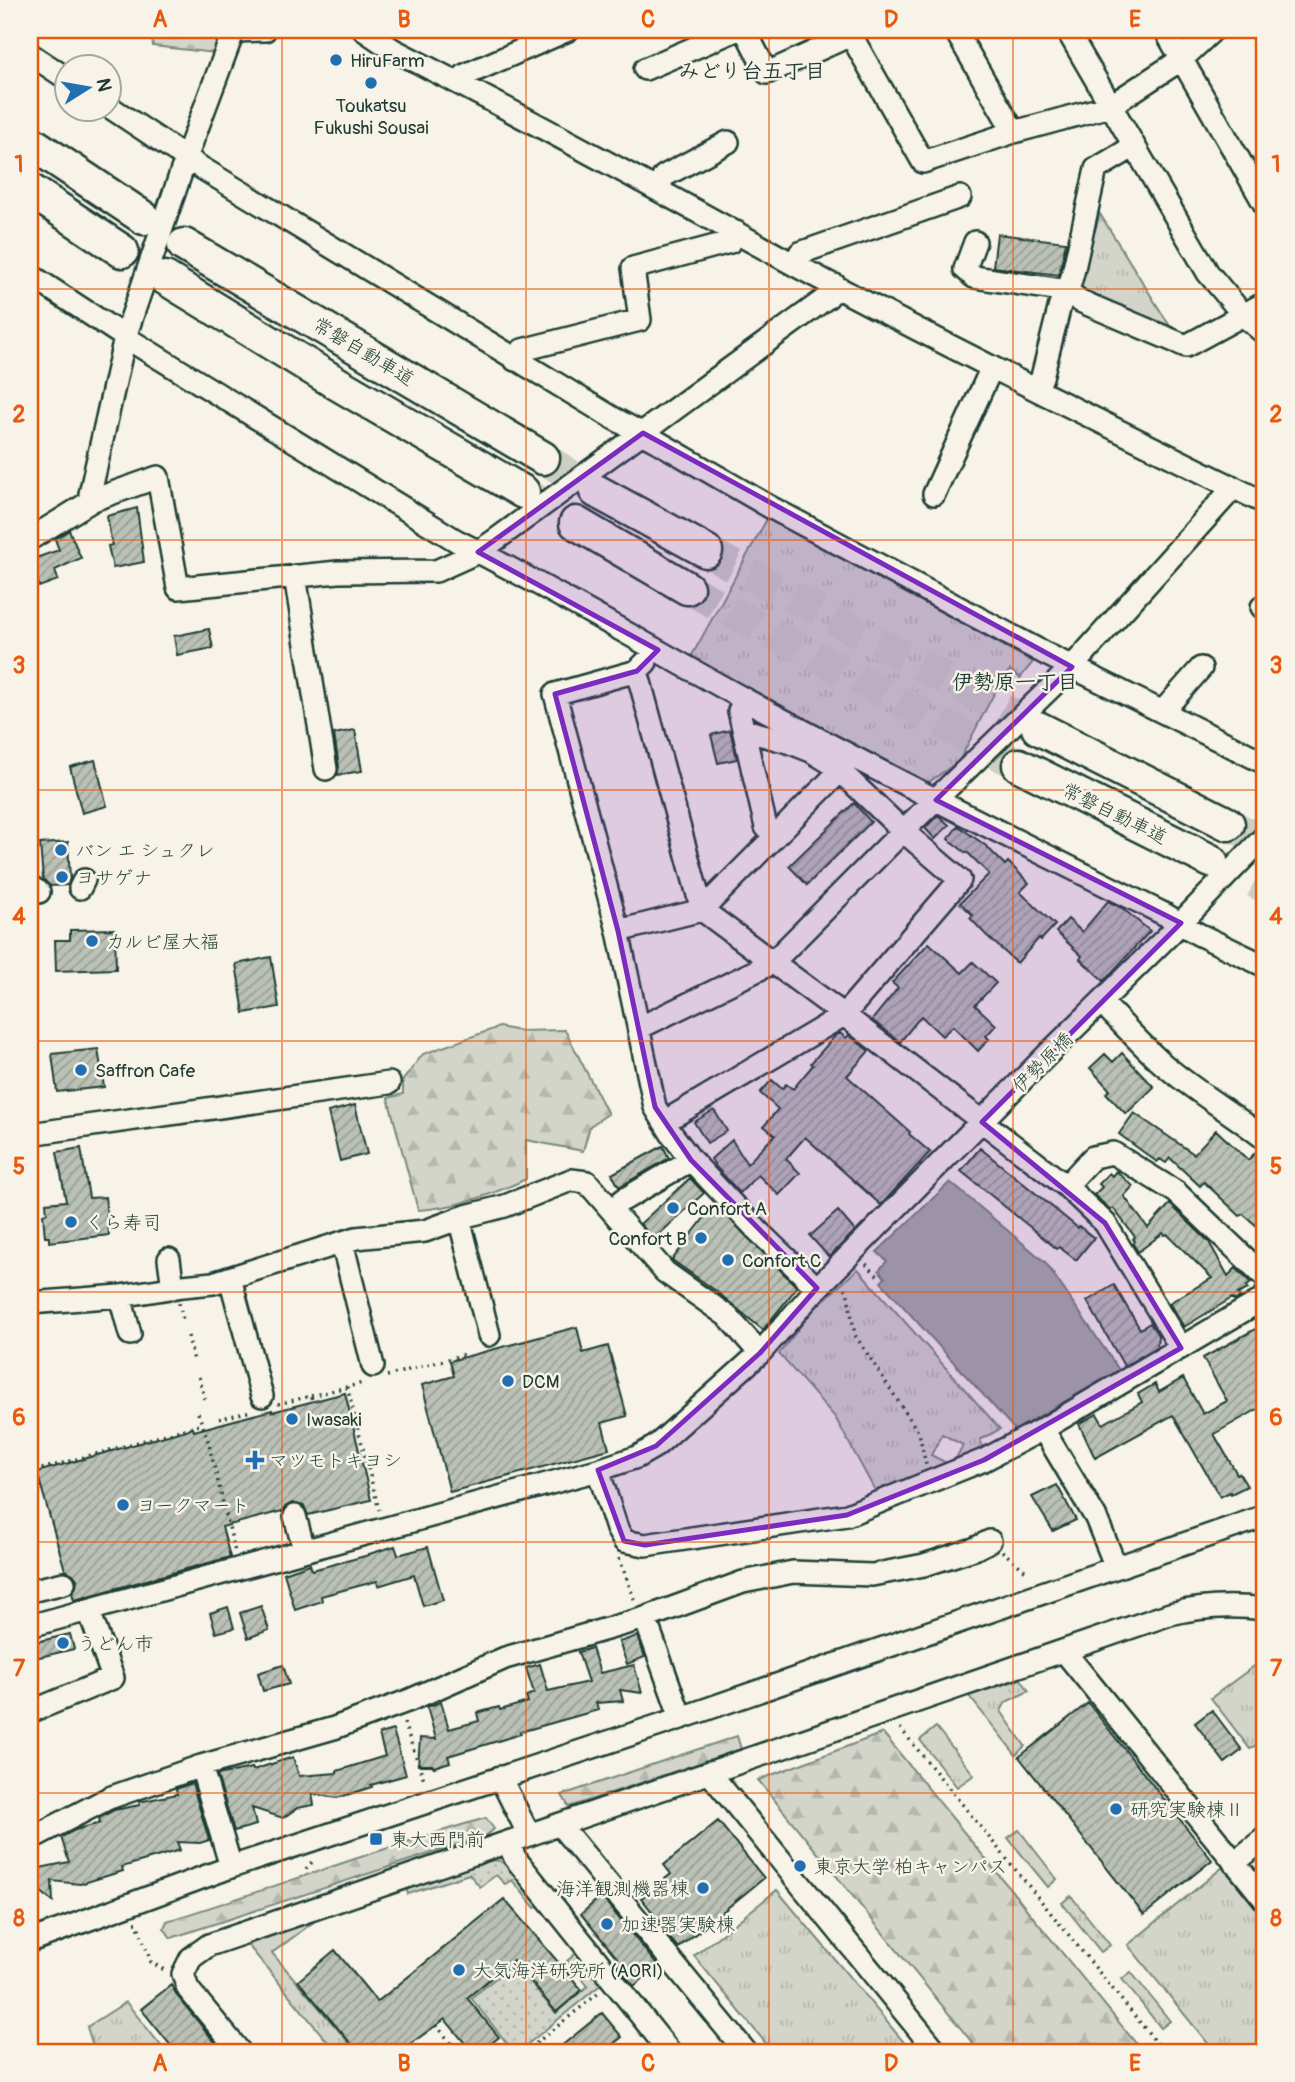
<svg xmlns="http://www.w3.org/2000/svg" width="1295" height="2082" viewBox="0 0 1295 2082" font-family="Pangolin,'Klee One',sans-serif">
<defs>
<pattern id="grass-tufts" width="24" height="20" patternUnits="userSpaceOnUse" patternTransform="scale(1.75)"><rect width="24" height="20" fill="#d3d5ca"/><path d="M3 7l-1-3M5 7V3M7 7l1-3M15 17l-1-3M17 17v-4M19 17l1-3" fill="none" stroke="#b5b8ae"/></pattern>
<pattern id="forest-firs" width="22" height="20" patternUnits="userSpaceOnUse" patternTransform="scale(1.75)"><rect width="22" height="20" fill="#d3d5ca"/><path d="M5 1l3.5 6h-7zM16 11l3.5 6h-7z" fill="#b5b8ae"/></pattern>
<pattern id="cemetery-stones" width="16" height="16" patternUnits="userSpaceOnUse" patternTransform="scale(1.75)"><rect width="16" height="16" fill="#d3d5ca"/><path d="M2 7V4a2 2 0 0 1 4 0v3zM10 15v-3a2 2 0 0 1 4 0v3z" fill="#b5b8ae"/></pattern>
<pattern id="garden-dots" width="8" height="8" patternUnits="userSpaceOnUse" patternTransform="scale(1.75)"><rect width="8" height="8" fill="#d3d5ca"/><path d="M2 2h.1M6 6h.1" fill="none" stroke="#b5b8ae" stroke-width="1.8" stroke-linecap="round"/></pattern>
<pattern id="building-hatch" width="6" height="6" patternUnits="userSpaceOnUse" patternTransform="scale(1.75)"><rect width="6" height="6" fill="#bbc1b6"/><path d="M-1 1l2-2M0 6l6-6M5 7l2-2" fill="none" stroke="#979e95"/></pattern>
</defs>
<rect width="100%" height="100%" fill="#f7f3e8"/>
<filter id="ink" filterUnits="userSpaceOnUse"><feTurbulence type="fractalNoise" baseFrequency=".0143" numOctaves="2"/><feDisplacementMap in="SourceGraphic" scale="14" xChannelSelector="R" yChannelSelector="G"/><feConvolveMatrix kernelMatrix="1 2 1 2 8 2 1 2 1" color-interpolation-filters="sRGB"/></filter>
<g filter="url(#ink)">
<path fill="url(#grass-tufts)" stroke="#79897f" stroke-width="2" fill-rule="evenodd" d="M1100,214L1176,336L1084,293L1080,286V280Z
M768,517L1033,662L1020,678L1010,670L1001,680L959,761L926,784L690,659Z
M858,1269L1000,1429L980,1440L986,1453L878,1496L835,1417L779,1354L814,1309ZM942,1434L963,1445L952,1466L931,1455Z
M1265,1658V1738L1250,1749L1211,1698Z
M1021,1679L1029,1691L1006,1702L1001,1711L1025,1746L1016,1755L969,1696Z
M936,1727L974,1775L957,1787L920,1740Z
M1019,1830L1057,1879L1048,1887L1008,1838Z
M1223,1867L1265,1919V2045L1256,2052H1215L1128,1945Z
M777,1890L912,2052H773L694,1956Z
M1071,1896L1110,1945L1101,1952L1062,1903Z
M315,1921L272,1953L357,2052H336L247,1944Z
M1131,1972L1170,2021L1161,2028L1122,1979Z
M126,2002L166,2052H95L87,2027Z"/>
<path fill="url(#forest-firs)" stroke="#79897f" stroke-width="2" d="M499,1027L520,1031L565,1030L608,1114L590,1126L583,1151L526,1140V1179C492,1195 456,1208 418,1210L388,1098L403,1094V1080L423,1054Z
M883,1733L1143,2052H980L758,1780Z
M737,1736L741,1749L569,1807L562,1795Z
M486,1818L494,1829L487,1835L171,1938L164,1928L167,1921C274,1888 379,1848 486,1818Z"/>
<path fill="url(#cemetery-stones)" stroke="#79897f" stroke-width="2" d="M151,30H222L215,53L153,46Z"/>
<path fill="url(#garden-dots)" stroke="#79897f" stroke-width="2" d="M492,1860L500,1861L507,1866L540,1905L535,1908L512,1880L505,1884L496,1875L480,1887L469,1874L408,1894L406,1889Z
M579,1951L604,1982L518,2052H514L471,1998L514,1963L556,2013L588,1986L567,1961Z"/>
<path fill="#a4ada3" stroke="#6f8077" stroke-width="2" d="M950,1182L1045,1262L1119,1370L1015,1430L881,1282L885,1278L879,1270L887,1261L877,1252Z"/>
<path fill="url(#building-hatch)" stroke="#1f3d34" stroke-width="2" d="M997,234L1066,242L1059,275L993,267Z
M137,508L144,562L113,568L108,546L112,545L107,516Z
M69,530L81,558L55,570L58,580L39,587L37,577L32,578L30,560L59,550L55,539Z
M209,629L213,648L177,655L174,636Z
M355,730L362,771L337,775L339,767L334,734Z
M730,730L737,759L718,763L711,735Z
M95,760L107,806L82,813L70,767Z
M854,803L871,822L807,885L789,866Z
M938,815L949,825L935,839L925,828Z
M958,826L985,845L1005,865L1008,862L1029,883L1020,892L1055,925L1041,940L1039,938L1017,963L986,935L970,918L973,915L960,903L989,874L967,852L966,853L948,839Z
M68,842L70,878L68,885L50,886L43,879L40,844Z
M1108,901L1122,908L1150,931L1104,981L1080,959L1082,956L1056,932L1068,919L1082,932Z
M115,929L116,969L56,971L55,940H70V930Z
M929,943L962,973L973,962L996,983L975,1005L996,1025L986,1036L989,1039L978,1051L953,1026L942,1036L921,1016L900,1042L872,1020L898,988L892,983Z
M271,957L279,1007L244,1013L236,964Z
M840,1033L846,1038L849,1035L869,1051L847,1076L910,1132L909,1134L930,1152L881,1205L805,1137L786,1159L800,1173L779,1195L758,1175L740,1193L716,1167L711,1159L732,1140L747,1164L775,1135L764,1126L778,1109L760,1093L772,1080L782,1089L786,1084L793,1089L813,1065L811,1063L835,1036Z
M98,1049L104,1087L57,1092L52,1054Z
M1122,1053L1154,1087L1126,1114L1106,1093L1110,1090L1090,1068L1105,1054L1113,1062Z
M355,1105L367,1154L340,1161L328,1112Z
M714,1110L727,1131L707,1143L694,1122Z
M1134,1113L1194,1154L1216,1130L1248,1160L1258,1150L1265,1152V1233L1243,1214L1240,1216L1204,1182L1200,1186L1170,1158L1166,1163L1160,1159L1157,1162L1119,1134Z
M663,1146L669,1158L619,1187L612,1174Z
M81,1148L89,1198L105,1197L109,1235L49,1242V1237H45L43,1214L47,1213L46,1203L66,1201L57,1152Z
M980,1148L1078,1228L1079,1226L1094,1238L1076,1260L1059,1247L1057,1249L961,1171Z
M1116,1171L1133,1186L1124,1196L1148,1228L1170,1204L1209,1242L1228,1276L1236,1268L1251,1283L1246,1287L1248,1289L1238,1294L1240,1297L1235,1301L1232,1298L1184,1327L1169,1303L1212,1278L1167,1234L1165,1235L1163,1233L1138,1252L1133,1244L1135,1241L1133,1239L1135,1237L1113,1208L1111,1210L1094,1195L1102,1187L1099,1184L1109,1173L1112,1176Z
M690,1178L704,1193L654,1239L640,1224Z
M715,1204L797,1287L763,1330L716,1291L672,1260Z
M838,1211L855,1231L829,1257L810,1236Z
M1114,1285L1140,1329L1150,1323L1158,1335L1157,1347L1124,1366L1087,1301Z
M1261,1326L1265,1334V1405L1214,1434L1237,1474L1239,1473L1247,1486L1231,1494L1230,1492L1220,1497L1173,1415L1095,1458L1079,1424L1097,1414L1103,1424L1142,1402L1138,1394L1155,1384L1159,1392L1183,1378L1203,1414L1227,1401L1203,1358Z
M577,1327L583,1353L608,1346L627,1416L602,1423L609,1449L450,1492L422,1385L454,1376L450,1361Z
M345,1393L371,1500L308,1515L304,1506L292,1503L285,1507L282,1513V1511L222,1527L230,1557L74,1600L72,1593L76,1587L77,1579L73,1574L65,1570L37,1472L193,1428L194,1431L272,1410V1412Z
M1057,1485L1076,1520L1053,1531L1032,1497Z
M395,1546L398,1555L428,1547L443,1600L423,1606L414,1575L378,1586L377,1581L321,1596L322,1601L295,1610L284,1573L310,1564L312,1570L369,1555V1554Z
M261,1606L269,1630L248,1638L240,1613Z
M228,1607L234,1628L216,1633L210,1613Z
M70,1634L74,1649L35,1658L32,1643Z
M637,1636L645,1657L627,1664L619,1642Z
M592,1648L600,1673L634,1665L642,1693L620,1690L623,1701L596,1703L598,1710L520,1732L521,1734L448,1756L450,1762L434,1767L432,1765H418L420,1738L436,1739L427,1707L441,1702L449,1729L479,1721L477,1713L499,1707L500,1710L528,1702L526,1696L534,1693L526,1668L540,1664L548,1691L588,1682L578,1652Z
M283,1665L289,1684L263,1691L258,1673Z
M1088,1703L1212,1860L1144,1915L1019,1757Z
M1212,1710L1242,1750L1225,1763L1195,1723Z
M393,1730L406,1775L371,1785L372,1787L337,1798L312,1794L314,1805L297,1808L283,1818L252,1808L256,1825L234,1831L217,1775L252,1768L253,1770L293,1757L299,1776L337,1773V1771L385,1756L379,1734Z
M192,1783L209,1840L200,1843L177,1842L180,1850L122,1867L123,1871L80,1884L52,1881L53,1902L39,1890L37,1879L30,1878V1870L69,1862L61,1837L75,1830L100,1823L99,1818L114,1810L140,1805L139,1802L177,1794L176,1789Z
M718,1821L764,1878L678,1948L659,1925L661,1923L641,1898L671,1874L664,1865Z
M601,1896L658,1966L634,1986L615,1962L618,1959L581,1914Z
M504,1899L582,1990L556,2012L513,1960L467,1998L499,2037L481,2052H472L445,2019L409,2045L415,2052H358L298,1981L335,1950L377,2002Z
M171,1985L178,1997L218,2046L211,2052H176L141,2009Z
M602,2013L622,2037L603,2052H554Z"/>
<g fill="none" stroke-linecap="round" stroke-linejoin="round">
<path stroke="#cccfc4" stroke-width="32" stroke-dasharray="32 16" stroke-linecap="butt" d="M543,458L596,491
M523,492L576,523
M706,551L1038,728
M687,588L1019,765
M1228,824L1265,842
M1211,861L1265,887"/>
<defs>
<path id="minor" d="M364,30L392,49C527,118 660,191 793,264C948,347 1107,425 1265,503
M745,30L767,73L851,35
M848,30L923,162L1014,132L1110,106L1182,59L1213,30
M955,30L1014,132
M1067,30L1208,273L1244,316L1265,334
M1165,30L1265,205
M1262,30L1265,36
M234,31L265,30
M30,54L66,78
M645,69L736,30
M461,84L465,75L568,30
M108,106L200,167L613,418L658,442L770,507L1044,653L1265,763
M658,189L664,176L728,142
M975,242L965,269L974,277L1068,291L1080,301L1186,346L1265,303
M795,264L800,253L960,197
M30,275L125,337L457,541C555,590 649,647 746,700C884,775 1025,845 1166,915L1198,934L1265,966
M515,360L522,350L640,320L633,268L730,242L736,232
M1037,389L1042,377L1060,305L1068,291L1073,273L1096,169L1133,147
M934,494L992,367
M93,500L90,494L125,337L186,158L234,30
M30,539L93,500L158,477L178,588L338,572L436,571L478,552L494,541L828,297L835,285
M295,576L326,769
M1262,607L1265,604
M646,662L637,671L555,694L618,931L655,1107L671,1133L691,1160L758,1231L817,1288
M637,671L702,910L844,1015L1066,1186L1105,1223L1181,1348
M745,699L739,711L766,827L775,836
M1163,711L1201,668
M30,887L39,892
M80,888L84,880
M618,931L702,910L840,771L844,758
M1102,1003C1122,1023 1142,1046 1164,1065C1196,1092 1232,1113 1265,1139
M639,1028L772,963L903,831L1072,667L1226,496L1231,486
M664,1122L844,1015L960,880L903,831L834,765L811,751L788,742L744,730
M30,1134L389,1083
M1066,1186L1093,1157L1113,1153L1176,1192L1265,1277
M623,1200L691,1160
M459,1218L489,1335
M342,1242L373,1366
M169,1259L173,1288
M230,1278L262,1396
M120,1296L130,1334
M30,1303L120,1296L183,1286L213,1283L356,1238L425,1231L466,1216L505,1206L571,1180L587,1182L665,1272L727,1316L760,1353
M1043,1429L1096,1518L1116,1567
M598,1470L617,1529L624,1541L645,1545L847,1515L984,1460L1043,1429L1260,1301L1265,1296
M295,1516L304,1550
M30,1591L64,1583
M645,1618L681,1718
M30,1626L598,1470L637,1457L656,1446L760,1353L817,1288L1050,1052L1168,936L1265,836
M1064,1651L1265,1900
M30,1712L113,1678L89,1611
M201,1766L231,1867
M709,1772L937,2052
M500,1777L529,1835
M560,1825L746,2052
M30,1839L109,1798L201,1766L334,1728L410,1700L505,1658L645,1618L743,1582L793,1572L872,1575L924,1565L974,1549L990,1541
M508,1842L515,1858L670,2052
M1234,1863L1265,1838
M30,1941L231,1867L681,1718L1265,1516
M240,2052L188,1989L183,1974L191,1958L209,1945L1170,1614C1201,1606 1234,1605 1265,1609"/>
<path id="highway" d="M30,142L144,218
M30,190L122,251
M184,245L543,458
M165,278L338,384L523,492
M596,491L706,551
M576,523L687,588
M1038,728L1228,824
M1019,765L1211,861"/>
</defs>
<use href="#minor" stroke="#1f3d34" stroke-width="26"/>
<use href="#highway" stroke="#1f3d34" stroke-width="37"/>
<path stroke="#1f3d34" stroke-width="3.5" stroke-dasharray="2 5" stroke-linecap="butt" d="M866,1264L880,1278
M845,1288L847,1290L855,1335L919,1433L926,1465
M179,1303L183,1320
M188,1336L194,1361
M387,1376L466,1354L467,1357
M199,1377L206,1403
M347,1387L379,1510
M311,1396L363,1383
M278,1404L311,1396L312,1402
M198,1413L207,1437L235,1552
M219,1419L251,1411
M30,1459L33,1472L38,1470
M36,1480L38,1470L199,1425
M30,1482L36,1480L30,1505
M1002,1551L1027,1572
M619,1558L635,1601
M404,1723L425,1782
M900,1728L1164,2052
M1265,1794V1798
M306,1869L313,1861
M135,1923H137L151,1962L164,1970
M436,2025L458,2052
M30,2039L34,2052
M525,2052L600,1992"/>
<use href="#minor" stroke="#f7f3e8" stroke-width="21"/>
<use href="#highway" stroke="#f7f3e8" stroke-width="32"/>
</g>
</g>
<path fill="#7b2cbf" fill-opacity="0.2" stroke="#7b2cbf" stroke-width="5" stroke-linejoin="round" d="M643,433L1072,667L936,800L1181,923L982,1122L1105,1223L1181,1348L984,1460L847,1515L645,1545L624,1541L598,1470L656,1446L760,1353L817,1288L691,1160L655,1107L618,931L555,694L637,671L658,650L478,552Z"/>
<path fill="none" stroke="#e8590c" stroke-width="2" stroke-opacity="0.55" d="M282,30V2052M526,30V2052M769,30V2052M1013,30V2052M30,289H1265M30,540H1265M30,790H1265M30,1041H1265M30,1292H1265M30,1542H1265M30,1793H1265"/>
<g fill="#1f6fb2" stroke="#f7f3e8" stroke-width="2.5">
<circle cx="336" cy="60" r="7"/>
<circle cx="371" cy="83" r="7"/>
<circle cx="61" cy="850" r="7"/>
<circle cx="62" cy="877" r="7"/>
<circle cx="92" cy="941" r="7"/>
<circle cx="81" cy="1070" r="7"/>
<circle cx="673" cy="1208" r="7"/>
<circle cx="71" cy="1222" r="7"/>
<circle cx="701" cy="1238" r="7"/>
<circle cx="728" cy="1260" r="7"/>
<circle cx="508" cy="1381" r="7"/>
<circle cx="292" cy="1419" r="7"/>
<path d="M251.5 1449.5h7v7h7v7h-7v7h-7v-7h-7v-7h7z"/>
<circle cx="123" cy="1505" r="7"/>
<circle cx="63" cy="1643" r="7"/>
<circle cx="1116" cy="1809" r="7"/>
<rect x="369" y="1832" width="14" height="14" rx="3.5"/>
<circle cx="800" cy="1866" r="7"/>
<circle cx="703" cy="1888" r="7"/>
<circle cx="607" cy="1924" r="7"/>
<circle cx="459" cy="1970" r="7"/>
</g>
<g text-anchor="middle" stroke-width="5" stroke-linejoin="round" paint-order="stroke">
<g font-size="19" fill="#1f3d34" stroke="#f7f3e8" text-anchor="start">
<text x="350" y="67">HiruFarm</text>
<text x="371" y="112" text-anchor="middle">Toukatsu<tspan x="371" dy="22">Fukushi Sousai</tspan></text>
<text x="75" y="857">バン エ シュクレ</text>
<text x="76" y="884">ヨサゲナ</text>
<text x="106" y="948">カルビ屋大福</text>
<text x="95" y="1077">Saffron Cafe</text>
<text x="687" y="1215">Confort A</text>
<text x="85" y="1229">くら寿司</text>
<text x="687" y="1245" text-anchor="end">Confort B</text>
<text x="742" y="1267">Confort C</text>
<text x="522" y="1388">DCM</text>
<text x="306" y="1426">Iwasaki</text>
<text x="269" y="1467">マツモトキヨシ</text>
<text x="137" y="1512">ヨークマート</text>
<text x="77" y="1650">うどん市</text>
<text x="1130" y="1816">研究実験棟Ⅱ</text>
<text x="390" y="1846">東大西門前</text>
<text x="814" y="1873">東京大学 柏キャンパス</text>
<text x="689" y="1895" text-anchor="end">海洋観測機器棟</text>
<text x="621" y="1931">加速器実験棟</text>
<text x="473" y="1977">大気海洋研究所 (AORI)</text>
</g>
<g font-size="19" fill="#1f3d34" stroke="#f7f3e8">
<text transform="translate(364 351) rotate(31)" y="7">常磐自動車道</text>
<text transform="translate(1115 813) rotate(26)" y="7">常磐自動車道</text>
<text transform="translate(1042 1062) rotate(-45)" y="7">伊勢原橋</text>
</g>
<g font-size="21" font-weight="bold" fill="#1f3d34" stroke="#f7f3e8">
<text x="752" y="78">みどり台五丁目</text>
<text x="1015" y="689">伊勢原一丁目</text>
</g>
</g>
<rect width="1295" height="2082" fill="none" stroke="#f7f3e8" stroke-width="77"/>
<g transform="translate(88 88) rotate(79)"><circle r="33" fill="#f7f3e8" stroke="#a1aaa0" stroke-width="2"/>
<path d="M0-5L12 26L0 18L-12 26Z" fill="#1f6fb2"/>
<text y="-10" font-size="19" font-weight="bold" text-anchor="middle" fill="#1f3d34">N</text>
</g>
<rect x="38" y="38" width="1218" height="2006" fill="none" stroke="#e8590c" stroke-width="2.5"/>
<g font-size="23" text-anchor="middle" font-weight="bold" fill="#e8590c">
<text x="160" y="27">A</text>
<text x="404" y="27">B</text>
<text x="648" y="27">C</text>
<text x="891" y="27">D</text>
<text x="1135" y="27">E</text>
<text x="19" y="172">1</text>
<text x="1276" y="172">1</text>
<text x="19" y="422">2</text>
<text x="1276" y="422">2</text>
<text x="19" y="673">3</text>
<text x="1276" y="673">3</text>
<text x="19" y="924">4</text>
<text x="1276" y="924">4</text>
<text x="19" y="1174">5</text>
<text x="1276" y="1174">5</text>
<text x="19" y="1425">6</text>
<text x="1276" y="1425">6</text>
<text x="19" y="1676">7</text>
<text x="1276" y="1676">7</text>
<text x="19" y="1926">8</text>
<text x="1276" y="1926">8</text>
<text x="160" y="2071">A</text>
<text x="404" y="2071">B</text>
<text x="648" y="2071">C</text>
<text x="891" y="2071">D</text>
<text x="1135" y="2071">E</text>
</g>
</svg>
